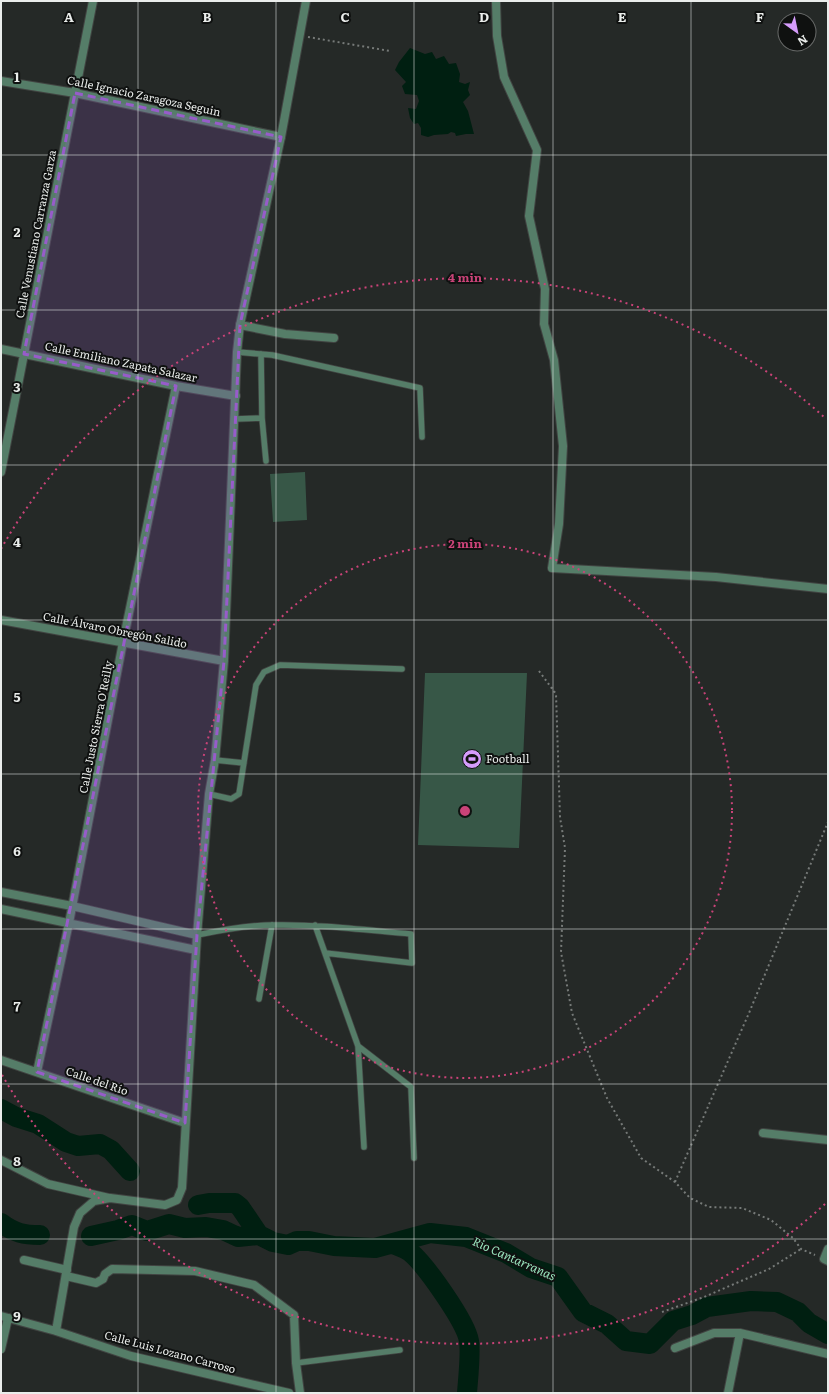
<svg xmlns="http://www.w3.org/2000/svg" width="829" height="1394" viewBox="0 0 829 1394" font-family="Literata,serif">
<rect width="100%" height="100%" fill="#252927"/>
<path fill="#375747" d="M305,472L307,520L273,522L270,474Z
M425,673H527L519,848L418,845Z"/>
<path fill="#001f11" d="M410,48L425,54L432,52L436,59L444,56L449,64L456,63L460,74L459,82L465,84L470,82L468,90L470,95L463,102L468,111L474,134H466L456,136L455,133L451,132L448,134L434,135L428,137L421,135V128L418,123L414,124L410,118L408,108L416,109L419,101L417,95L405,94L402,86L406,82L395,70L399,62Z"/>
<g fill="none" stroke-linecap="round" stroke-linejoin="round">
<path stroke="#001f11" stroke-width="20" d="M1,1109L16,1117L38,1124L66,1142L78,1146L100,1144L111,1150L130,1171
M198,1205L209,1203H235L240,1207L259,1235L273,1242L288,1245L297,1241H309L334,1246L375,1248L430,1233L466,1237L506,1253L531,1268L558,1277L583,1312L607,1324L626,1341L650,1344L673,1321L692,1315L707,1307L751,1301L777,1302L798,1312L809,1323L828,1334
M1,1223C14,1233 24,1235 40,1235
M91,1236L118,1230L132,1225L147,1231L169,1224L185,1228L206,1227L223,1230L238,1237L259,1235
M393,1244C398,1246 405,1248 410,1252C425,1264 466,1322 469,1341C471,1354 468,1379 467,1393"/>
<defs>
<path id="service" d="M237,352L272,355L420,388L422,437
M261,354L262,418L266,461
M235,419L262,418
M215,760L244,763
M209,794L231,799L239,794L256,685L264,672L280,665L402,669
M315,925L358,1046L364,1147
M197,935C222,930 248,925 273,925C319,924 365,930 411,934L412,963L325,953
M259,999L272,925
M358,1046L411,1087L414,1158
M296,1363L400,1350"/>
<path id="minor" d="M496,1L497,36L504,77L537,150L529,216L545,289L544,324L554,360L563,446L559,524L552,568L716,577L828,589
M1,81L75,93L281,137
M240,325L285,334L334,338
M1,349L176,386L236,396
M1,472L93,1
M1,892L72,906L197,935
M1,909L196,950
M1,1060L185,1123
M37,1072L69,923L123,642L176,386
M763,1133L828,1140
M1,1160L48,1184L109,1198
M828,1249L824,1259L828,1261
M24,1260L67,1270
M66,1276L96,1283L103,1279L105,1274L112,1269L195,1271L254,1285L294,1315L296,1363L300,1393
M675,1348L714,1333H740L828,1354
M1,1349L8,1318
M728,1393L740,1333"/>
<path id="tertiary" d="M1,620L224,661
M1,1316L56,1331L131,1356L289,1393
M56,1331L74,1227L80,1213L94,1201L110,1198L165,1205L177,1200L182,1188L197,935L209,794L215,760L224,661L237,352L240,325L281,137L306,1"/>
</defs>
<use href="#service" stroke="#414442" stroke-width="7"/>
<use href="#minor" stroke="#414442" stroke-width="10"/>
<use href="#tertiary" stroke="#414442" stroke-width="10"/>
<path stroke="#767a78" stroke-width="2" stroke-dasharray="2 3" stroke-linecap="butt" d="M308,37L390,51
M539,671L556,694L560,817L565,848L561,952L572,1013L607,1098L641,1158L675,1182L690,1198L709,1207L742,1208L771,1220L793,1238L801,1249L815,1255
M675,1182L749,1013L828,822
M662,1312L704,1297L769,1269L801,1249"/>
<use href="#service" stroke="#557d68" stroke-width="5.5"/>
<use href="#minor" stroke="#557d68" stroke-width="8"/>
<use href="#tertiary" stroke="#557d68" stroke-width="8"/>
</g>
<path fill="#975cca" fill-opacity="0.2" stroke="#975cca" stroke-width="3" stroke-dasharray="8 5" stroke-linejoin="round" d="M75,93L281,137L240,325L224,661L197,935L185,1123L37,1072L176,386L24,354Z"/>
<path fill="none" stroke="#eaedeb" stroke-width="1" stroke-opacity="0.55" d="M138,1V1393M276,1V1393M414,1V1393M553,1V1393M691,1V1393M1,155H828M1,310H828M1,465H828M1,620H828M1,774H828M1,929H828M1,1084H828M1,1239H828"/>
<g fill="none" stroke="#ca4378" stroke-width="2" stroke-dasharray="2 4">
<circle cx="465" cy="811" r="267"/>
<path d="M825 1204A533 533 0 0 1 1 1073M1 549A533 533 0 0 1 825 418"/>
</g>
<defs>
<symbol id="stadium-disc" viewBox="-11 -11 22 22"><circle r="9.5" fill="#d59cfb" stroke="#0f1110"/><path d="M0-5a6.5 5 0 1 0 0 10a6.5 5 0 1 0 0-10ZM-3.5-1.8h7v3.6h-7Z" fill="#111"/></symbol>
</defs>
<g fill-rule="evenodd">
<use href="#stadium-disc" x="461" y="748" width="22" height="22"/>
</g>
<g text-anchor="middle" stroke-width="4" stroke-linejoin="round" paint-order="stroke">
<g font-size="11" fill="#eaedeb" stroke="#0f1110">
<text transform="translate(144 96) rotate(12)" y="4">Calle Ignacio Zaragoza Seguin</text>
<text transform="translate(36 234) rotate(-79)" y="4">Calle Venustiano Carranza Garza</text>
<text transform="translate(121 362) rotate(12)" y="4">Calle Emiliano Zapata Salazar</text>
<text transform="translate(115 630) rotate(11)" y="4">Calle Álvaro Obregón Salido</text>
<text transform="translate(96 727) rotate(-79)" y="4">Calle Justo Sierra O'Reilly</text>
<text transform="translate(97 1081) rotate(19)" y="4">Calle del Río</text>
<text transform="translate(170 1352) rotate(15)" y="4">Calle Luis Lozano Carroso</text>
</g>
<g font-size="11" fill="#eaedeb" stroke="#0f1110" text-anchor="start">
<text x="486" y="763">Football</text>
</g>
<g font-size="12" font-style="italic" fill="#9be6bf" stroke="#0f1110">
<text transform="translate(514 1259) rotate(24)" y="4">Rio Cantarranas</text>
</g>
</g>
<g font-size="13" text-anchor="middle" font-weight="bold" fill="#eaedeb" stroke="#0f1110" stroke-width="4" stroke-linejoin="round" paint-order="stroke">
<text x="69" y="22">A</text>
<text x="207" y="22">B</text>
<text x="345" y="22">C</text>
<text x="484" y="22">D</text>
<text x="622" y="22">E</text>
<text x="760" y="22">F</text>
<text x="17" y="82">1</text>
<text x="17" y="237">2</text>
<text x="17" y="392">3</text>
<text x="17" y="547">4</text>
<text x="17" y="702">5</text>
<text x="17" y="856">6</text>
<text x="17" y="1011">7</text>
<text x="17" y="1166">8</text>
<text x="17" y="1321">9</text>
</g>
<circle cx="465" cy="811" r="6" fill="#ca4378" stroke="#0f1110" stroke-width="2"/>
<g font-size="12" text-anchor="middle" font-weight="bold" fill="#ca4378" stroke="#0f1110" stroke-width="4" stroke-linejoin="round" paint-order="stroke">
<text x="465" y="282">4 min</text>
<text x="465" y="548">2 min</text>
</g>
<rect width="829" height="1394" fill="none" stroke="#eaedeb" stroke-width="4"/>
<g transform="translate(797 32) rotate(147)"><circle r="19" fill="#0f1110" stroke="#676968"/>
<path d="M0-3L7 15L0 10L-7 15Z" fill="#d59cfb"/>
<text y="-6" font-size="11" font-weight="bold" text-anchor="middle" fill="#eaedeb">N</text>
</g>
</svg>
